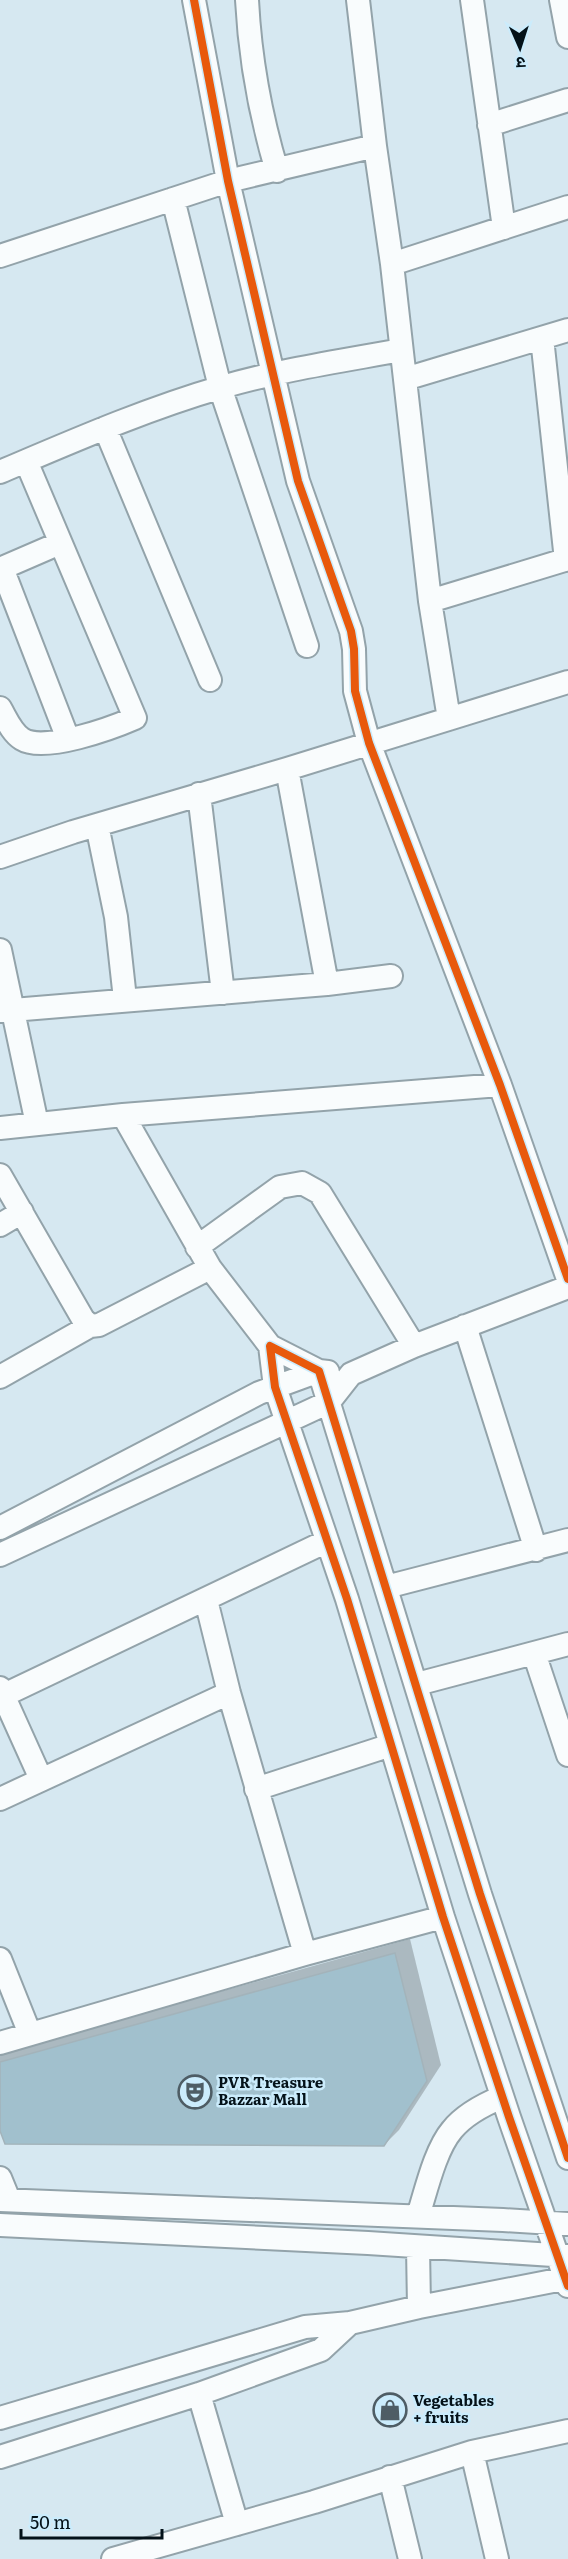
<svg xmlns="http://www.w3.org/2000/svg" width="568" height="2559" viewBox="0 0 568 2559" font-family="Literata,'Noto Sans Devanagari',serif">
<rect width="100%" height="100%" fill="#d6e8f1"/>
<path fill="#0003" d="M410,1939L441,2065L399,2130L384,2145L0,2127V2053Z"/>
<path fill="#a1c0cd" stroke="#a3b3ba" stroke-width="1.5" d="M395,1953L427,2081L384,2146L5,2144L0,2131V2062Z"/>
<g fill="none" stroke-linecap="round" stroke-linejoin="round">
<defs>
<path id="minor" d="M194,0L228,181L298,481L351,631L354,649L355,691L369,743L500,1085L568,1279
M247,0C250,59 260,114 277,171
M358,0L375,146L392,264L430,601L449,719
M472,0L504,228
M561,0L568,37
M489,125L568,100
M173,199L220,387L307,646
M0,256L228,181L375,146
M392,264L568,207
M542,338L566,560
M405,379L568,330
M105,428L210,680
M0,472C73,441 146,409 222,387C280,370 341,361 401,350
M2,568L68,739
M0,569L60,543
M430,601L568,559
M0,708C6,718 11,732 22,739C44,753 112,728 135,718L26,461
M287,769L327,984
M199,794L223,993
M97,825L116,917L125,999
M0,857L73,832L287,769L568,682
M0,950L37,1124
M0,1011L327,984L391,976
M123,1115L210,1268L270,1346
M0,1128L123,1115L500,1085
M0,1175L83,1319L90,1326L99,1325L210,1268
M0,1225L22,1212
M197,1247L280,1187L302,1183L320,1193L414,1346
M465,1326L536,1550
M0,1377L90,1326
M0,1528L259,1393L319,1371L328,1372
M0,1555L329,1402L351,1374L414,1346L568,1287
M386,1587L568,1540
M206,1600L229,1693L305,1954
M534,1653L568,1755
M417,1684L568,1644
M0,1688L41,1779
M0,1697L327,1541
M256,1789L391,1745
M0,1799L229,1693
M0,1959L30,2034
M0,2043L305,1954L443,1917
M568,2158L480,1894L319,1371L270,1346L275,1387L347,1599L443,1917L509,2117L568,2286
M0,2178L9,2200
M0,2200L503,2220L568,2224
M418,2216C426,2191 435,2150 452,2130C464,2115 485,2104 502,2097
M0,2225L368,2243L568,2256
M418,2247L419,2307
M199,2394L237,2524
M0,2418L305,2327L350,2323L419,2307L568,2278
M472,2452L497,2559
M0,2457L199,2394L321,2350L350,2323
M390,2477L410,2559
M113,2559L314,2502L472,2452L568,2431"/>
</defs>
<use href="#minor" stroke="#93a3aa" stroke-width="26"/>
<use href="#minor" stroke="#f9fcfd" stroke-width="22"/>
<defs>
<path id="cycleway" d="M194,0L228,181L298,481L351,631L354,649L355,691L369,743L500,1085L568,1279
M568,2158L480,1894L319,1371L270,1346L275,1387L347,1599L443,1917L509,2117L568,2286"/>
</defs>
<use href="#cycleway" stroke="#cbecfc" stroke-width="11"/>
<use href="#cycleway" stroke="#e8590c" stroke-width="8"/>
</g>
<defs>
<symbol id="theatre-ring" viewBox="-11 -11 22 22"><circle r="9.5" fill="#cbecfc" stroke="#4e5d65" stroke-width="1.5"/><path d="M-5-5.5Q0-4 5-5.5V0Q5 5 0 6Q-5 5-5 0ZM-3.3-2.5H-1v1.5H-3.3ZM1-2.5H3.3v1.5H1ZM-2.8 1Q0 5.5 2.8 1Z" fill="#4e5d65"/></symbol>
<symbol id="shop-ring" viewBox="-11 -11 22 22"><circle r="9.5" fill="#cbecfc" stroke="#4e5d65" stroke-width="1.5"/><path d="M-5-2.5h2.3a2.7 3.5 0 0 1 5.4 0H5L5.5 6h-11ZM-1.5-2.5h3a1.5 2.3 0 0 0-3 0Z" fill="#4e5d65"/></symbol>
</defs>
<g fill-rule="evenodd">
<use href="#theatre-ring" x="176" y="2073" width="38" height="38"/>
<use href="#shop-ring" x="371" y="2391" width="38" height="38"/>
</g>
<g text-anchor="middle" stroke-width="5" stroke-linejoin="round" paint-order="stroke">
<g font-size="15" font-weight="bold" fill="#041219" stroke="#cbecfc" text-anchor="start">
<text x="218" y="2088">PVR Treasure<tspan x="218" dy="17">Bazzar Mall</tspan></text>
<text x="413" y="2406">Vegetables<tspan x="413" dy="17">+ fruits</tspan></text>
</g>
</g>
<g transform="translate(520 48) rotate(177)" stroke="#cbecfc" stroke-width="4.5" paint-order="stroke">
<path d="M0-4.5L10 22L0 15L-10 22Z" fill="#041219"/>
<text y="-9" font-size="16" font-weight="bold" text-anchor="middle" fill="#041219">उ</text>
</g>
<path d="M21 2529v9h141v-9" fill="none" stroke="#041219" stroke-width="3"/>
<text x="30" y="2529" font-size="18" fill="#041219" stroke="#cbecfc" stroke-width="4.5" paint-order="stroke">50 m</text>
</svg>
